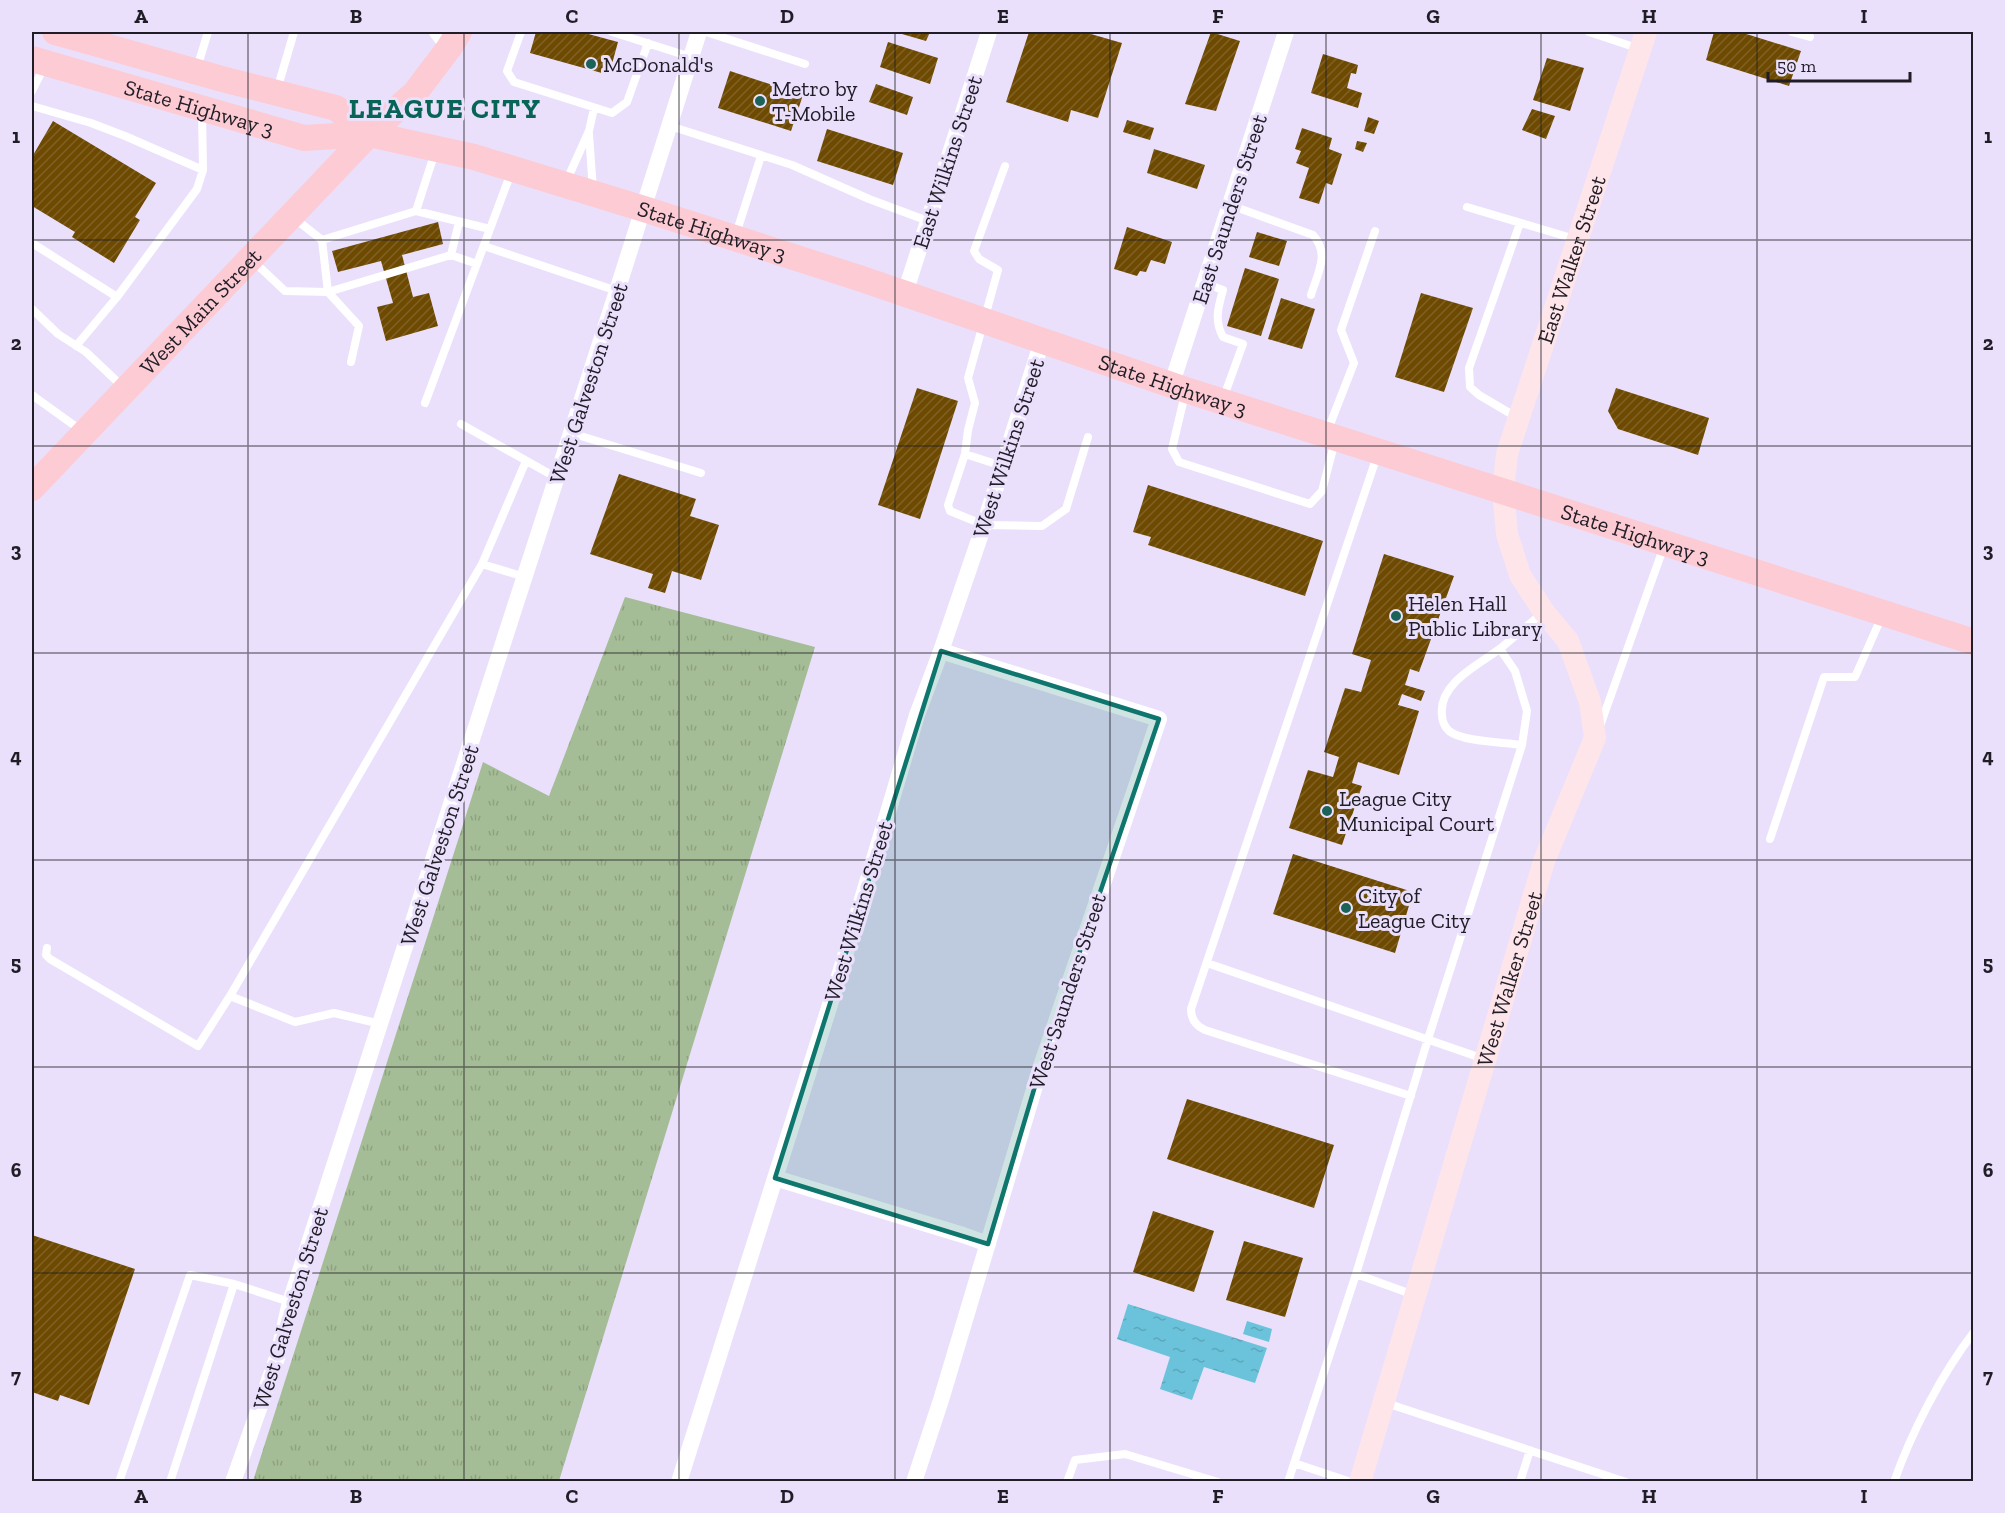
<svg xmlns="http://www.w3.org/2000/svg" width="2005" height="1513" viewBox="0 0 2005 1513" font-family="'Zilla Slab',serif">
<defs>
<pattern id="grass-tufts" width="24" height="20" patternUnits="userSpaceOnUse" patternTransform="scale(1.5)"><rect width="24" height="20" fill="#a5bd96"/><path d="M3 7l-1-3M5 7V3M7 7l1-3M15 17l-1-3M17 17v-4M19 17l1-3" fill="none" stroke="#8ea281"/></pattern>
<pattern id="water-ripples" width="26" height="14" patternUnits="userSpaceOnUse" patternTransform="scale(1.5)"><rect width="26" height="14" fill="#6ac3da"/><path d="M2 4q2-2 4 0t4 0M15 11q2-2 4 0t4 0" fill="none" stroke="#5ca7bb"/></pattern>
<pattern id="building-hatch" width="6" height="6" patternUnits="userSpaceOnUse" patternTransform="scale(1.5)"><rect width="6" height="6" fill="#6e4a01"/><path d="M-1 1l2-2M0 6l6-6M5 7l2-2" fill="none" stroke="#7e6127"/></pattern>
</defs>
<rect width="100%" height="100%" fill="#eae0fc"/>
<path fill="url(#grass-tufts)" d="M625,597L815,647L559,1481H253L483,762L549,796Z"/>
<path fill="url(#water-ripples)" d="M1128,1304L1267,1348L1255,1383L1204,1367L1192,1400L1160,1389L1170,1357L1117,1339Z
M1247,1321L1272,1329L1269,1342L1243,1334Z"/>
<path fill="url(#building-hatch)" d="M536,32H581L618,42L609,75L530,53Z
M903,32H930L926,41L902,34Z
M1029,32H1084L1122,43L1098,118L1071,110L1068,122L1006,102Z
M1211,32L1240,41L1216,111L1185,104Z
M1714,32H1740L1801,51L1789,86L1706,60Z
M888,42L938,58L930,84L880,67Z
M1323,54L1358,65L1356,74L1351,73L1347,88L1362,93L1358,108L1311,93Z
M1547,58L1584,68L1570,111L1533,100Z
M730,71L803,95L791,131L718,108Z
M876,84L913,97L907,115L869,102Z
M1532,109L1555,116L1546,139L1522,130Z
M1368,117L1379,121L1374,134L1364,131Z
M1127,120L1154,128L1150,140L1123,132Z
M53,121L156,183L135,217L140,220L114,263L72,237L75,232L32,206V157Z
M1302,128L1332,138L1329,149L1342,154L1332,185L1326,183L1319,204L1299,198L1309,168L1296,163L1301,151L1295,149Z
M827,129L903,153L893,185L817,161Z
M1357,141L1367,143L1363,152L1355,149Z
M1154,149L1205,165L1197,189L1147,173Z
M438,222L443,244L402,255L413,297L429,293L438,326L386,341L377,307L393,303L381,261L338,272L332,251Z
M1127,227L1172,242L1165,264L1151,260L1146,272L1140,271L1137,276L1114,269Z
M1257,232L1287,241L1279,266L1249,257Z
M1245,268L1279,279L1261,336L1227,326Z
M1421,293L1473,308L1444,392L1395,377Z
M1281,298L1315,309L1302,349L1268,339Z
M917,388L958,401L920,519L878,505Z
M1616,388L1709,418L1698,455L1618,429L1608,411Z
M619,474L696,499L690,516L719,525L701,580L672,571L665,593L648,588L653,574L590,554Z
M1148,485L1323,541L1305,596L1148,545L1151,537L1133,532Z
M1384,554L1454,576L1419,672L1410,669L1407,679L1405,685L1425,691L1421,701L1402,694L1398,705L1419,711L1399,775L1358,762L1352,783L1362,786L1342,845L1289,828L1308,770L1333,777L1339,757L1324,752L1345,688L1361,692L1371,660L1352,654Z
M1293,854L1413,892L1395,953L1273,914Z
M1187,1099L1334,1145L1314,1208L1167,1159Z
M1153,1211L1214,1231L1194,1292L1133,1272Z
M32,1235L135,1269L89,1405L60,1395L58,1401L32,1392Z
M1244,1241L1303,1258L1285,1317L1226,1300Z"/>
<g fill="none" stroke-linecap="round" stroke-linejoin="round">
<path stroke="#fff" stroke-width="8" d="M521,32L507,71L514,82L612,113L627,102L648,43
M612,32L691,57
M706,32L805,64
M1589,32L1640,49
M1792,32L1810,37
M197,68L208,32
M277,90L294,32
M32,91L45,65
M32,106L91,123L125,136L203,170
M670,126L792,165L869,199L928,221
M589,134L593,190
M1005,166L974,251L979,259L998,270L968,378L975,403L968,430L965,454L948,505L950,511L984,525L1042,526L1066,509L1088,437
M566,182L589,131L594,108
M1230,205L1313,235C1330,254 1318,272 1311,295
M1467,207L1575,239
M416,211L435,152
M459,222L451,255L477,264
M736,234L761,156
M322,240L416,211L490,229
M32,243L117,297L197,189L203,170L202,111
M484,246L617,291
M252,260L285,291L328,292L322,240L294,218
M1204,283L1223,290C1218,308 1214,320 1223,337L1243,344L1223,399
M32,309L58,334L86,352L124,388
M76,346L117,297
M351,362L359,326L328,292L451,255
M1185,394L1172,449L1179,462L1310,504L1322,491L1335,441
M32,395L82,431
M425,403L512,170
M1518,418L1479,395L1470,387L1469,368L1520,223
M461,424L557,478
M1327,432L1354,363L1341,330L1375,231
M571,433L701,473
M1378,453L1191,1009C1191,1020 1196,1026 1205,1030L1411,1096
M965,454L1002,466
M482,564L525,577
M1500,649L1515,671L1527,711L1522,745
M1600,726L1664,546
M1770,839L1824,677H1855L1882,616
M47,948L46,955L50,959L198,1046L230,996L295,1022L334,1013L381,1024
M1207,963L1484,1059
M230,996L482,564L526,461
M1356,1274L1414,1295
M1383,1402L1626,1482
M1294,1463L1351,1482
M119,1482L190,1275L234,1284L290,1302
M170,1482L234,1284
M1067,1482L1075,1460L1125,1454L1218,1482
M1288,1482L1356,1274L1428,1039L1522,745C1504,742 1463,742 1449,731C1444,726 1442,721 1442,715C1438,683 1480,664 1501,648C1515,636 1529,624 1544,612
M1520,1482L1530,1450
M1894,1482C1911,1433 1942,1373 1974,1332"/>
<path stroke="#fff" stroke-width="16" d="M437,32L449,48
M905,293L989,32
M1171,386L1286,32
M775,1178L963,1235L988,1244
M233,1482L278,1355L290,1302L617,291L699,32
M679,1482L840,973L917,715L941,651L984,525L1042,341
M914,1482L941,1400L1041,1066L1159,719L941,651"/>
<path stroke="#fee5e9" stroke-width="22" id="s1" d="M1360,1482L1544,861L1595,738L1590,702L1568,641L1544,612L1520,575L1507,534L1503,491L1507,454L1646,32"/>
<g stroke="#fdcbd3" stroke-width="26">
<path d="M55,32L222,79L336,108L369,134"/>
<path id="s2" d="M32,59L304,138L369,134L474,157L644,209L859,278L1186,390L1974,642"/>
<path id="s3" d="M32,488L369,134L415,93L449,48L459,32"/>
</g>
</g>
<path fill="#0f766e" fill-opacity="0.2" stroke="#0f766e" stroke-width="4.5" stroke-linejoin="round" d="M941,651L1159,719L1041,1066L988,1244L775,1178Z"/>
<path fill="none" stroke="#211d27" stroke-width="1.5" stroke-opacity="0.55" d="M248,32V1482M464,32V1482M679,32V1482M895,32V1482M1110,32V1482M1326,32V1482M1541,32V1482M1757,32V1482M32,240H1974M32,446H1974M32,653H1974M32,860H1974M32,1067H1974M32,1273H1974"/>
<g fill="#1b6358" stroke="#eae0fc" stroke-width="2">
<circle cx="591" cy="64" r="6"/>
<circle cx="760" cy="101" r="6"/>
<circle cx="1396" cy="616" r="6"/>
<circle cx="1327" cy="811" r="6"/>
<circle cx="1346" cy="908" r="6"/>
</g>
<g text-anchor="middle" stroke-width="6" stroke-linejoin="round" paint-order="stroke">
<g font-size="22" fill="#211d27" stroke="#eae0fc" text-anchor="start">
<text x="603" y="72">McDonald's</text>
<text x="772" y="96">Metro by<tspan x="772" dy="25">T-Mobile</tspan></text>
<text x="1408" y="611">Helen Hall<tspan x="1408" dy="25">Public Library</tspan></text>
<text x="1339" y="806">League City<tspan x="1339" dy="25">Municipal Court</tspan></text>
<text x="1358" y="903">City of<tspan x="1358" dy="25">League City</tspan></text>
</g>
<g font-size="22" fill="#211d27" stroke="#eae0fc">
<text dy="8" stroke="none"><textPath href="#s2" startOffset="174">State Highway 3</textPath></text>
<text transform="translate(947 162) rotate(-72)" y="8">East Wilkins Street</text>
<text transform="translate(1229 209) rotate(-72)" y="8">East Saunders Street</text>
<text dy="8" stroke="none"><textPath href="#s2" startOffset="705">State Highway 3</textPath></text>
<text dy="8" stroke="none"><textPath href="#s1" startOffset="1292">East Walker Street</textPath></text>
<text dy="8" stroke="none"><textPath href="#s3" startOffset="244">West Main Street</textPath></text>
<text transform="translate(588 383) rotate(-72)" y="8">West Galveston Street</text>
<text dy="8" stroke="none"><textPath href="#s2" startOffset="1191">State Highway 3</textPath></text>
<text transform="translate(1008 448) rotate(-72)" y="8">West Wilkins Street</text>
<text dy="8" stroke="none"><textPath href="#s2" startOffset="1677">State Highway 3</textPath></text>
<text transform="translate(439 845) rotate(-72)" y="8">West Galveston Street</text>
<text transform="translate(858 911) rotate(-73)" y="8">West Wilkins Street</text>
<text dy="8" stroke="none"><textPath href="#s1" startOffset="525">West Walker Street</textPath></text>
<text transform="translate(1067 991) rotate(-72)" y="8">West Saunders Street</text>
<text transform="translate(290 1308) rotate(-73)" y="8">West Galveston Street</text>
</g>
<g font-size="28" font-weight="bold" letter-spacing="1.5" fill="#076457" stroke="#eae0fc">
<text x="445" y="118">LEAGUE CITY</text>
</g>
</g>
<rect width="2005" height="1513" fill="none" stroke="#eae0fc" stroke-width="66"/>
<path d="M1768 72v9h142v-9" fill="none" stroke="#211d27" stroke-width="3"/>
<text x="1777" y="72" font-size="18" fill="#211d27" stroke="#eae0fc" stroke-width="4.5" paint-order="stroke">50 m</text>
<rect x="33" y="33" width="1939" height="1447" fill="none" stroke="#211d27" stroke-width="2"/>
<g font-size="20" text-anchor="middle" font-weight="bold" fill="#211d27">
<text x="141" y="23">A</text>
<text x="356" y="23">B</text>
<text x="572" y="23">C</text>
<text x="787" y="23">D</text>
<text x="1003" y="23">E</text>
<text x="1218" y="23">F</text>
<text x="1433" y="23">G</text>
<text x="1649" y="23">H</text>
<text x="1864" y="23">I</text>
<text x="16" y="143">1</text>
<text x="1988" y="143">1</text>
<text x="16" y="350">2</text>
<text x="1988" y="350">2</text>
<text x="16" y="557">3</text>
<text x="1988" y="557">3</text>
<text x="16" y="763">4</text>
<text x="1988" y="763">4</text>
<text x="16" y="970">5</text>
<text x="1988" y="970">5</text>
<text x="16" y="1177">6</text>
<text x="1988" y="1177">6</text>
<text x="16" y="1383">7</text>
<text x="1988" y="1383">7</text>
<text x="141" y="1503">A</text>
<text x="356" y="1503">B</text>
<text x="572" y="1503">C</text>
<text x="787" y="1503">D</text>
<text x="1003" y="1503">E</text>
<text x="1218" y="1503">F</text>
<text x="1433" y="1503">G</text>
<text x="1649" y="1503">H</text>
<text x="1864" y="1503">I</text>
</g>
</svg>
